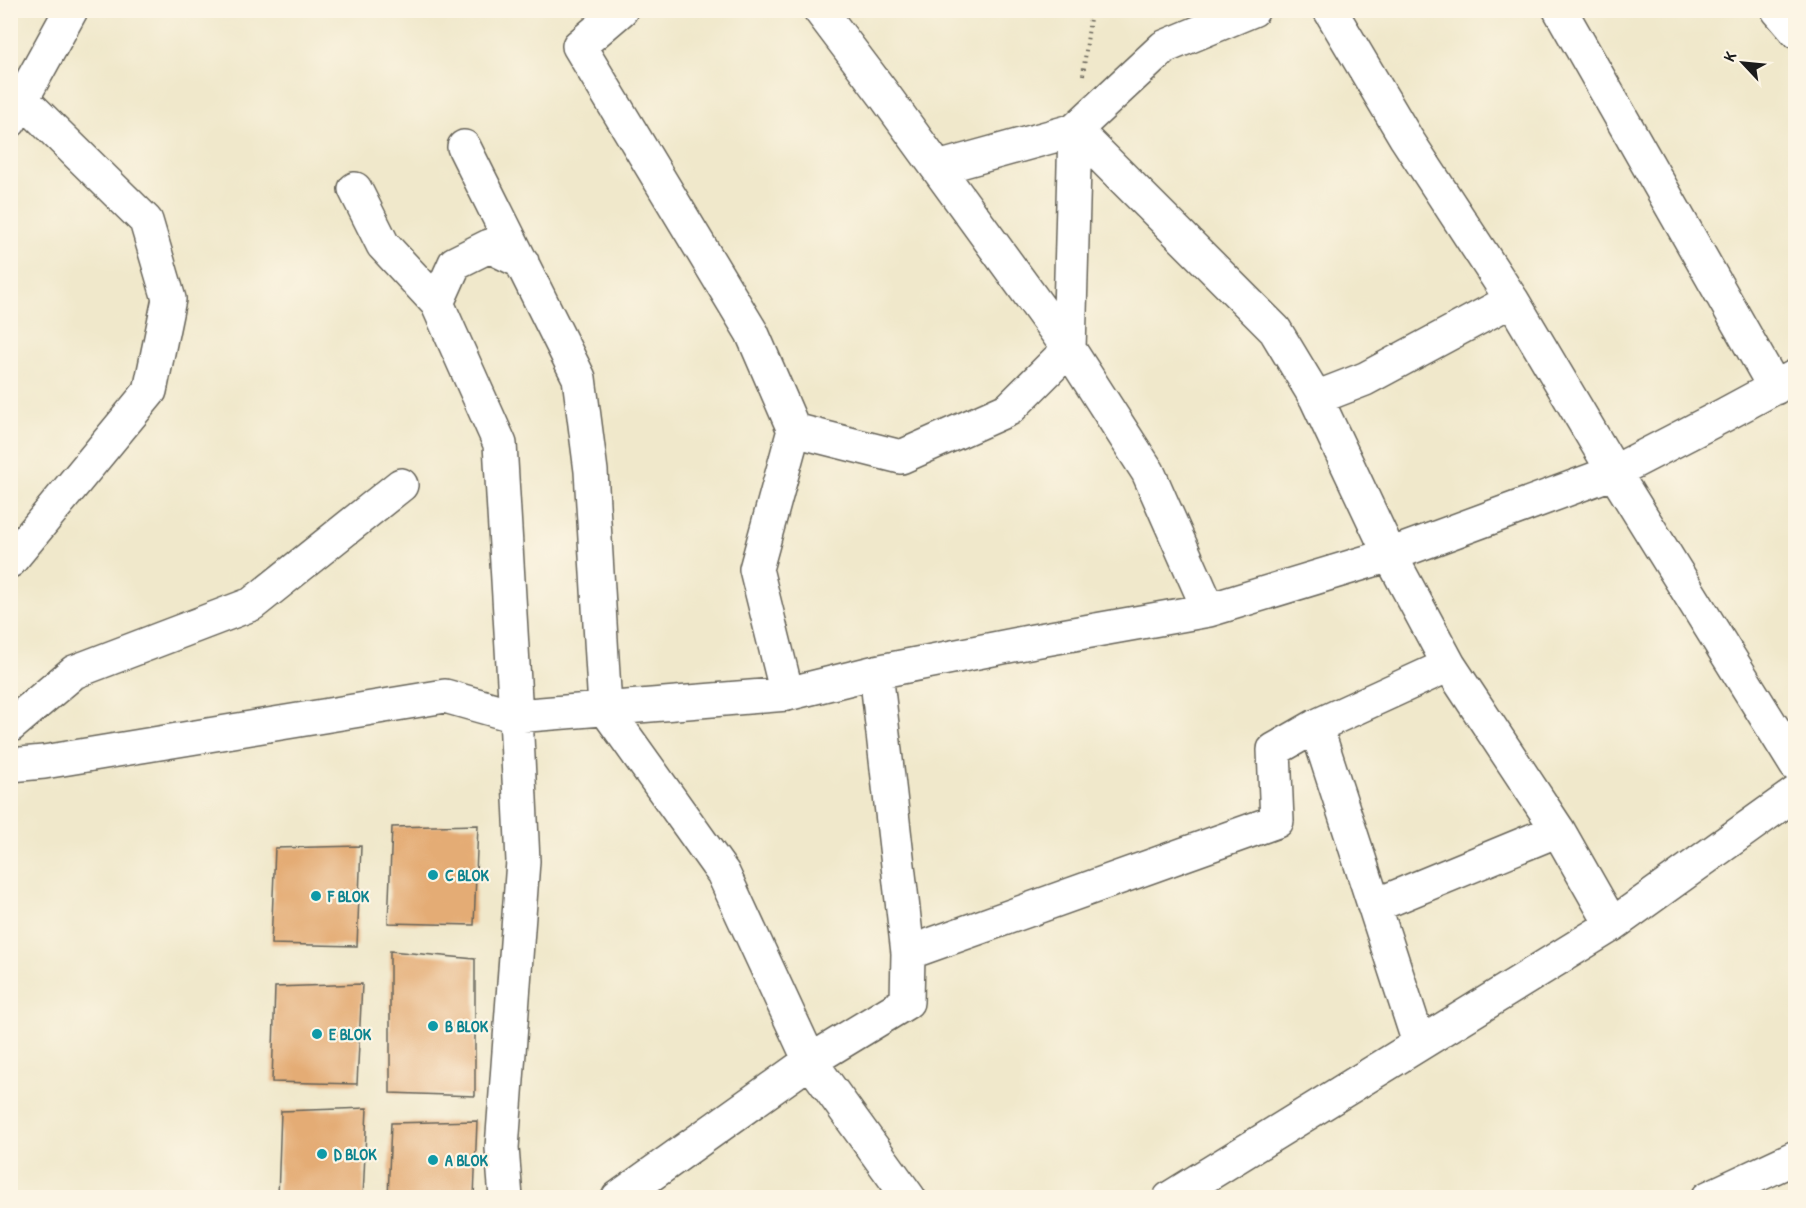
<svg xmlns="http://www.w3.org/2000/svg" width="1806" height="1208" viewBox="0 0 1806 1208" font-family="'Patrick Hand',sans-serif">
<rect width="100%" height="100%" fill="#fcf5e5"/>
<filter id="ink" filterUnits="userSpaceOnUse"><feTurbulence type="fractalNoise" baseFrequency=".0167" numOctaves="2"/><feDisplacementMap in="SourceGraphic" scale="12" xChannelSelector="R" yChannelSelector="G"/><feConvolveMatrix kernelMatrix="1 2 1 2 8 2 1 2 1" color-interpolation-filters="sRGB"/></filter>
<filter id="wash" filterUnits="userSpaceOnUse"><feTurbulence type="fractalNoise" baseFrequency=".008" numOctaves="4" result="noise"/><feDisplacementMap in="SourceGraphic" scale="24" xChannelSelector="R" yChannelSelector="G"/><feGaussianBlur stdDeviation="1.35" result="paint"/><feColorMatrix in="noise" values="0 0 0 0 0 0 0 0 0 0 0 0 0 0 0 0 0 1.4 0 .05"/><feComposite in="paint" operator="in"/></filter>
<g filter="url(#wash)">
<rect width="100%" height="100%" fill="#f0e8cb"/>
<g id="blocks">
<path fill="#e4ac74" d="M478,825L474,925L388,923L392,827Z
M361,846L357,946L271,944L275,848Z
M390,951L475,959V1096L390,1093Z
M362,984L357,1084L272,1082L275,987Z
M367,1108L363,1198H278L281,1111Z
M477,1121L474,1198H388L391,1123Z"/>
</g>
</g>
<g filter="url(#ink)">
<use href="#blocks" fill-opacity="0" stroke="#666359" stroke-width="1.5"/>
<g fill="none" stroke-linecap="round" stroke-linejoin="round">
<defs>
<path id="minor" d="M621,10L579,46L752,333L794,430L756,569L787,694
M820,10L885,96L1069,349L1148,472L1209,610
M1330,10L1406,138L1512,300L1614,472L1796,765
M1560,10L1775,388
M1778,10L1796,31
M10,121L71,10
M464,147L579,378L591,471L605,708L723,873L810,1061L909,1198
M938,168L1075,130L1275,330L1316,398L1390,555L1449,665L1558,830L1612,925
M355,189L383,245L437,303
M1316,398L1365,379L1512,300
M794,430L901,457L1009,409L1069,349L1075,130L1164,47L1253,10
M10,561L150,391L169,299L146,221L22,99
M10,726L74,672L252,604L401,485
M1316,726L1419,1043
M10,765L44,762L445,696L516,716L787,694L876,672L1034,641L1209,610L1390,555L1614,472L1724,415L1796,376
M1374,906L1558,830
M908,953L1277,821L1274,750L1316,726L1449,665
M506,1198L502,1148L523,861L516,716L500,444L437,303L455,263L489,246L522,262
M618,1198L810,1061L907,1002L908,953L876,672
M1170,1198L1612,925L1796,793
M1708,1198L1796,1157"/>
</defs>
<use href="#minor" stroke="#666359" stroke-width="36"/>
<path stroke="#666359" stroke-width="4" stroke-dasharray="1.5 4.5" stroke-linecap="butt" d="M1083,75L1091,10"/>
<use href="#minor" stroke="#fff" stroke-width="33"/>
</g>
</g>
<g fill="#0f9aa8" stroke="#fcf5e5" stroke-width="2">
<circle cx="433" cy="875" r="6"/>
<circle cx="316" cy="896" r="6"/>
<circle cx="433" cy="1026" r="6"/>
<circle cx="317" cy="1034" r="6"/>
<circle cx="322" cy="1154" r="6"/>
<circle cx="433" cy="1160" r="6"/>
</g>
<g text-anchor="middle" stroke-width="4.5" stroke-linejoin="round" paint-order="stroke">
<g font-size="16" font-weight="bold" fill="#0d838f" stroke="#fcf5e5" text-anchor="start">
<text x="445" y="881">C BLOK</text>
<text x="328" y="902">F BLOK</text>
<text x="445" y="1032">B BLOK</text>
<text x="329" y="1040">E BLOK</text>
<text x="334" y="1160">D BLOK</text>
<text x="445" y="1166">A BLOK</text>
</g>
</g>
<rect width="1806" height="1208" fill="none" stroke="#fcf5e5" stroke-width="36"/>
<g transform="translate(1743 63) rotate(296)" stroke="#fcf5e5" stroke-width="4.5" paint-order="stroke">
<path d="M0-4.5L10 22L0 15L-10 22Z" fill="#1c1c1c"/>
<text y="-9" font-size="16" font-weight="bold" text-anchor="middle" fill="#1c1c1c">K</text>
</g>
</svg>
